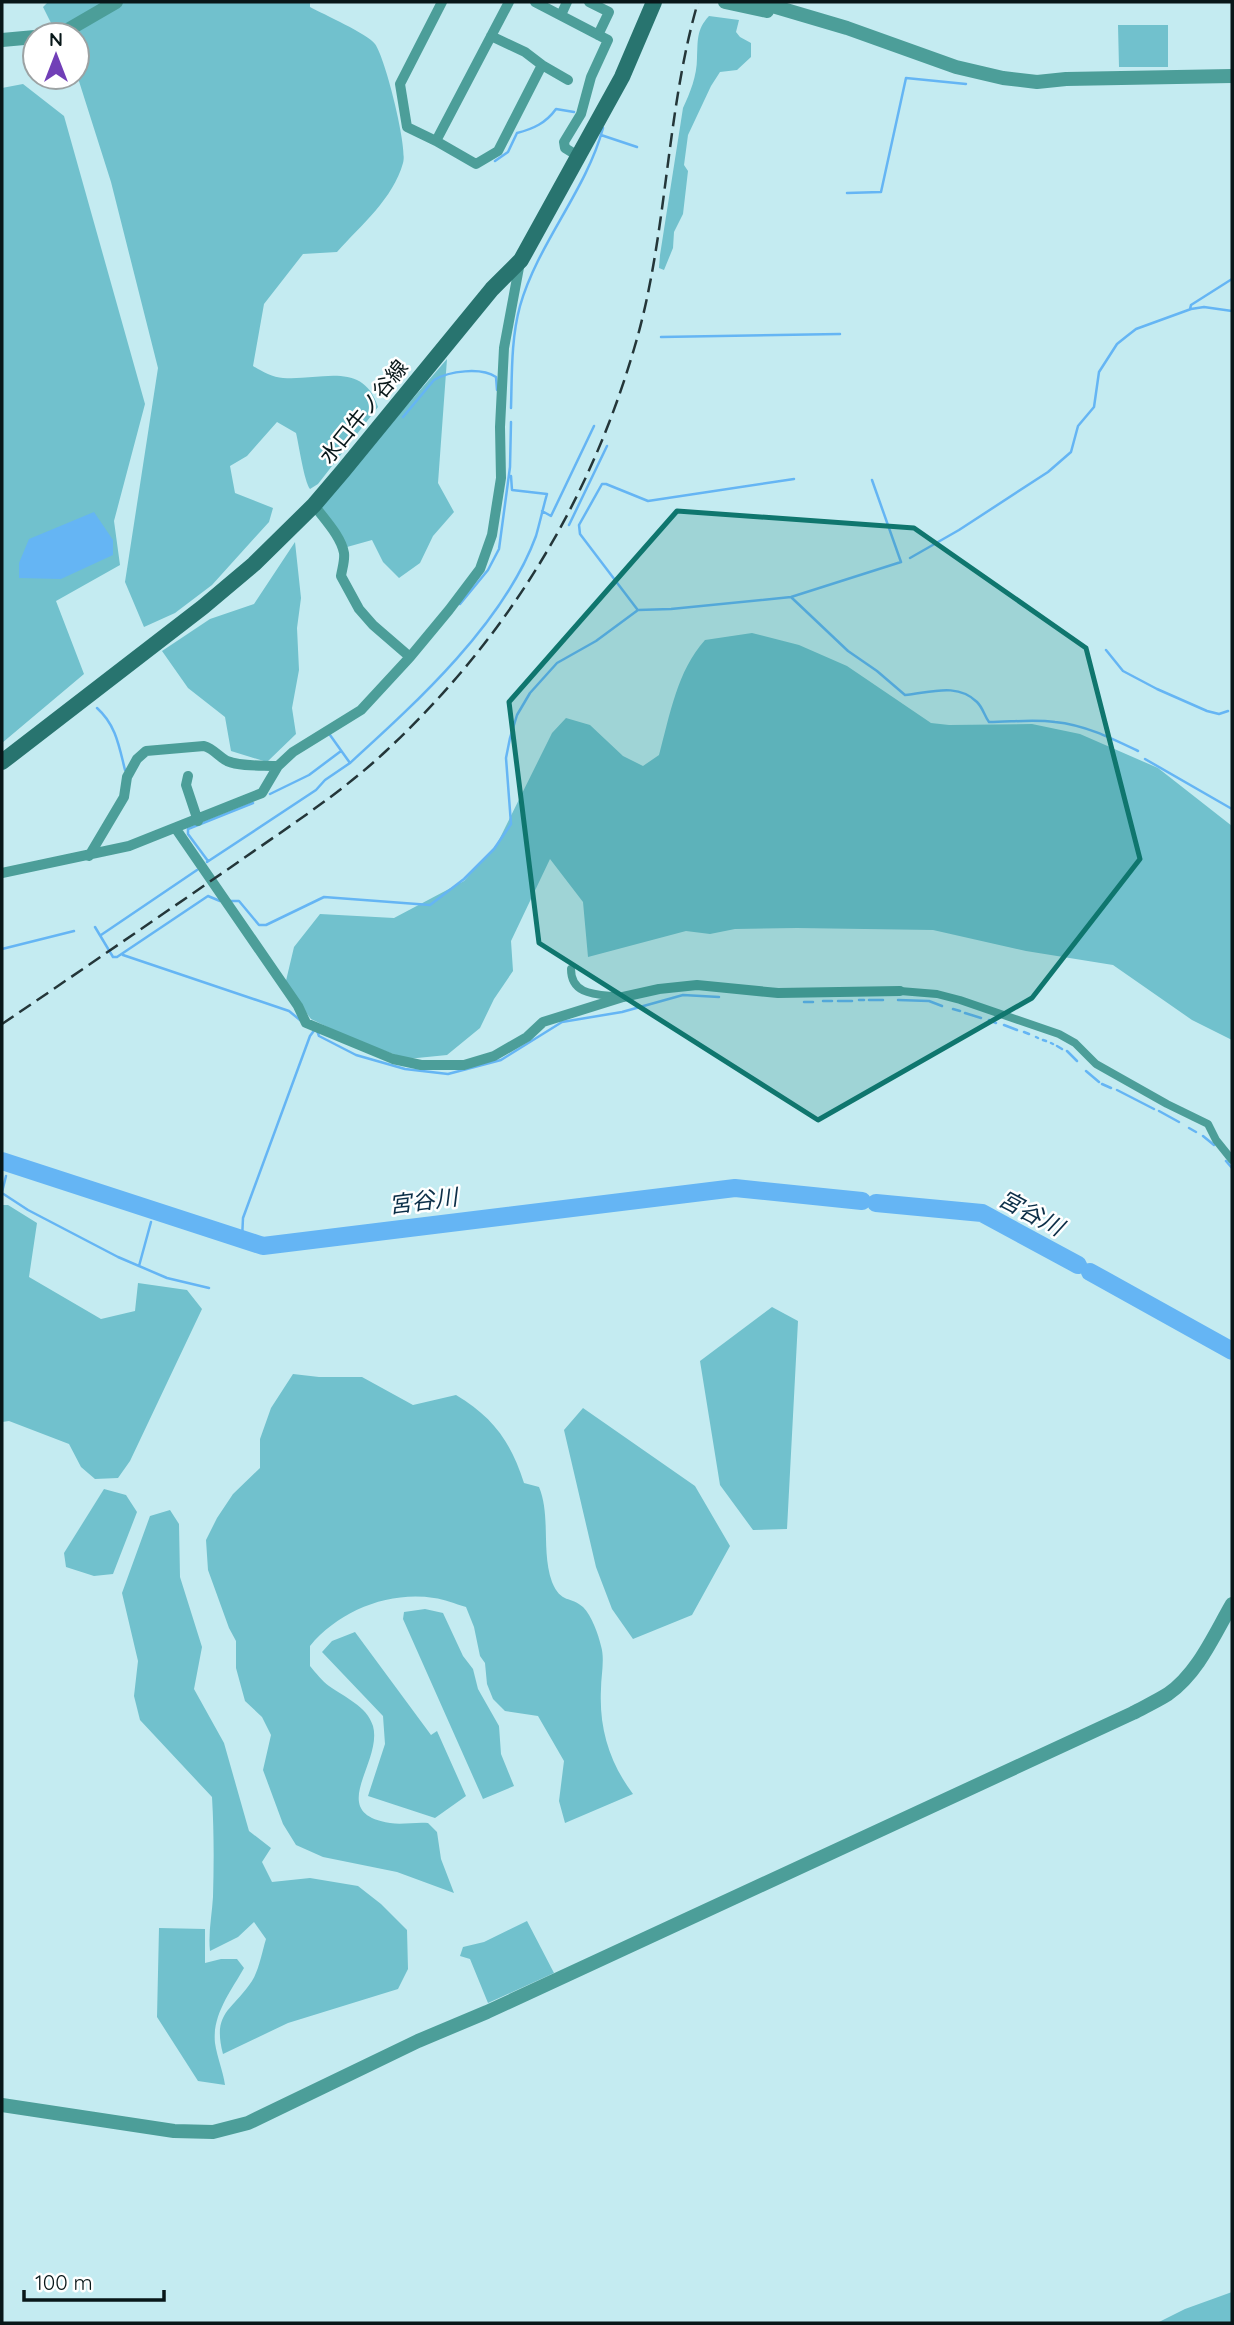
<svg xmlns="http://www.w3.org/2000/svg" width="1234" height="2325" viewBox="0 0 1234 2325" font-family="Quicksand,'Noto Sans JP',sans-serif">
<rect width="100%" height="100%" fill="#c4ebf1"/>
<path fill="#71c1cd" d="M48,2H310V7C323,14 368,34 375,44C385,57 408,148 403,163C393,199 361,225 337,252L303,254L264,304L253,366C261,371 273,378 283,378C320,381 363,360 378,407L318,484L310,489C304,481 299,445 296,433L277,422L247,456L230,466L235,493L273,508L269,522L212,585L175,613L144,627L125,582L158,368L111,182L77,75V35H57L43,7Z
M709,16L739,20L736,32L740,37L751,43V57L737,70L720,72L711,86L688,135L684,165L688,171L683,214L674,232L673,248L664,270L659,268L660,255L683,108C690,93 697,76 697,58C698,41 696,30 709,16Z
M1118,25H1168V67H1119Z
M23,84L64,116L145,404L114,521L120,565L56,601L84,674L2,743V88Z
M447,359L438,483L454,512L433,536L420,563L399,578L383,562L372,540L347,547L319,507Z
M295,542L301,598L297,628L299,670L292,708L296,734L267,762L231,751L225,717L188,688L162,651L210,619L254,604Z
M752,633L799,645L847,666L931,723L949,725L1032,724L1080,734L1158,768L1232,826V1040L1192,1020L1113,965L1026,951L933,930L797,928L735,929L710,934L686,931L588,957L583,902L550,859L511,941L513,971L494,999L480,1028L447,1055L407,1059L352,1039L311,1019L285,985L294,947L320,914L394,918L464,881L497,844L552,733L566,718L590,725L623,756L643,766L659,755C670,715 677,671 705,640Z
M2,1205H8L37,1223L29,1277L101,1319L135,1311L138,1283L187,1290L202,1309L130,1461L118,1478L95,1479L81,1467L69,1444L9,1421L2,1422Z
M772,1307L798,1321L787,1529L753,1530L720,1485L700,1361Z
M293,1374L319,1377H362L413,1405L456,1395C493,1417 511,1442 524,1483L539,1487C551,1516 541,1551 552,1582C561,1604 571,1596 583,1607C592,1616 598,1634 601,1646C605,1659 601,1676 601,1689C599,1728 609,1762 633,1794L565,1823L559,1801L564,1761L538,1716L505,1711L493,1699L487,1684L485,1663L480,1656L474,1627L466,1607C455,1604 444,1599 434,1598C388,1591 339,1611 310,1646V1666C316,1673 322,1681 329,1686C344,1697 367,1706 373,1726C383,1763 325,1813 390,1823C402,1825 415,1822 428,1823L437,1832L441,1859L454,1893L397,1872L323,1857L296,1845L283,1824L263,1770L271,1735L262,1717L245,1701L236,1668V1641L229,1628L208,1570L206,1540L217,1518L233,1494L260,1468V1439L271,1408Z
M583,1408L695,1486L730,1546L692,1615L633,1639L612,1609L596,1567L564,1430Z
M104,1489L126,1495L137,1512L113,1574L94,1576L66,1567L64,1553Z
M170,1510L179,1524L180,1577L202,1647L194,1689L224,1743L249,1831L271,1848L262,1862L272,1882L310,1878L358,1886L381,1904L407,1930L408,1969L398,1989L288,2023L223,2054C212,2012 232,2011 252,1981C259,1970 262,1952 266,1939L254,1922L238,1937L210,1951C208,1933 212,1915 213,1897C214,1863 214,1831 212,1797L140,1720L134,1696L138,1661L122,1593L150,1516Z
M425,1609L443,1613L463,1656L473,1669L478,1689L499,1726L501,1754L514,1786L483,1799L403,1619L404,1612Z
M355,1632L431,1735L437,1731L466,1796L435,1818L368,1796L385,1744L383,1716L322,1652L332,1641Z
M527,1921L554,1973L488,2003L470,1959L460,1956L463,1947L484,1942Z
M159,1928L205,1929V1963L221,1959H237L244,1968C231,1991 212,2015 215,2043C217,2057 223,2071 225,2085L198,2081L157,2017Z
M1232,2292V2323H1157L1185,2309Z"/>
<path fill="#65b5f4" d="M94,512L113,540V555L61,579L19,578V563L29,539Z"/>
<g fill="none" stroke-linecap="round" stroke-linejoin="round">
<path stroke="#65b5f4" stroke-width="2.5" d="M601,135L637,147
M495,161L508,152L517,133C533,129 546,123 556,109L574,112
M847,193L881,192L906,78L966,84
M1190,309L1191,305L1232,279
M661,337L840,334
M511,408C512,374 511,339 520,306C538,243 586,191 603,128
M403,417L434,380C449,371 481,367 496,377L497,390
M542,511L551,516L594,426
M569,525L607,446
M910,558L959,530L1048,472L1071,452L1078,426L1094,407L1099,372L1117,344L1127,336L1136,329L1191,309L1204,307L1232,311
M792,598L848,651L877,671L905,695C929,693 957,682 977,702C983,708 984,715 989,722C1011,722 1033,719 1055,722C1085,725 1111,738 1138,751
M460,604L488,570L499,549L510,467L511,422
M637,609L580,534L579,525L602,484H606L648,501L794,479
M1106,650L1123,671L1157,689L1207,711L1219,714L1228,711
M97,708C116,725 119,746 125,770
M1145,759L1232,809
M350,763C417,702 504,623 536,536C540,522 543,508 547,494L512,490L511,476
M270,794L309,775L341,751
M208,861L188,834V829L253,803
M207,862L316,790L325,780L350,763L330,735
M230,901H239L259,925H266L324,897L430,905L464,879L494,849L511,824L506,758L510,738L517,715L530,693L557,663L596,641L638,610L671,609L791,597L901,562L872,480
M95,927L113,957H117L208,896L220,901
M101,935L197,870
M2,949L74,931
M123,955L289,1011L300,1020
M859,1000H864
M869,1000H883
M898,1000L929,1001L942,1006
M823,1001H832
M838,1001H852
M804,1002H813
M953,1009L960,1011
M965,1013L981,1018
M989,1020L996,1023
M1004,1025L1017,1030
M1024,1032L1029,1034
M1036,1037L1038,1038
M1043,1040L1046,1041
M1051,1043L1053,1044
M1057,1046L1062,1049
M1067,1051L1077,1061
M1086,1071L1099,1082
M1102,1084L1111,1088
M1117,1090L1154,1109
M1159,1111L1179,1122
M1189,1128L1196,1132
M1203,1136L1214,1145
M1226,1161L1232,1168
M2,1192L6,1176
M2,1193L28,1210L118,1257L167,1278L209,1288
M242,1239L243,1218L310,1036L316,1028L319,1036L356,1055L405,1069L448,1074L501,1060L562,1022L622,1012L683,995L719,997
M139,1266L151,1222"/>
<path stroke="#65b5f4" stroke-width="18" d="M2,1161L263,1246L735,1188L862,1201
M876,1203L982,1213L1078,1265
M1090,1272L1232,1351"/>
<path stroke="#4c9e99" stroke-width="8" d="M571,969C571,997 600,994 620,997
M900,991L937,994L960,1000L1059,1034L1075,1043L1096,1064L1167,1104L1208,1124L1216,1140L1232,1160"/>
<path stroke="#4c9e99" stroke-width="10" d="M535,2L608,40L591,77L581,114L564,142L565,148L578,156
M589,2L609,12L598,35
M561,15L567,2
M491,36L525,52L542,65L498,151L476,164L436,141L509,2
M542,65L568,80
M436,141L407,127L400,84L442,2
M314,505C324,519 341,536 344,553C345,561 342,569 341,576L359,609L373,625L410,657
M188,776L186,785L198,821
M176,829L298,1006L306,1023L393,1059L421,1065H464L494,1056L527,1037L543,1022L623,997L659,989L697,985L778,993L900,991
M89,856L124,797L127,777L137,759L146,751L204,746C214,749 218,756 227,761C242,767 262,765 278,766
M2,873L129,846L262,793L278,766L293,752L361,710L410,657L449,610L480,569L492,535L501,478L500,427L504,348L520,262"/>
<path stroke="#4c9e99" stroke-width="14" d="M725,2L767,11
M759,2L847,28L956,67L1003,78L1037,82L1066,79L1232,76
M44,35L66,31L116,2
M2,40L35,37
M2,2105L174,2131L213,2132L248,2123L418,2041L487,2012L1133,1713C1144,1707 1157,1701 1168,1694C1198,1673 1214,1635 1232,1604"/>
<path stroke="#28746f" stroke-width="16" d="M2,762L203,607L254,564L314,505L343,471L492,289L521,260L622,77L654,2"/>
<path stroke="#243639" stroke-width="2.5" stroke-dasharray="14 7" stroke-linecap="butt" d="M2,1024C79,972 157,918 234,865C285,829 340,794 386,751C505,640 588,506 634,349C668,236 665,115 698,2"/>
</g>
<path fill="#0f766e" fill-opacity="0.2" stroke="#0f766e" stroke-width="5" stroke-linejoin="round" d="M677,511L914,528L1086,648L1140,859L1032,998L818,1120L539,943L509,702Z"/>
<g text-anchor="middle" stroke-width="5" stroke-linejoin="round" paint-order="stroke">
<g font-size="21" fill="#081719" stroke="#fff">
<text transform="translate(364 412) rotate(-51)" y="7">水口牛ノ谷線</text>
</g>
<g font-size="23" font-style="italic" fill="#0c2f48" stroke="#fff">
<text transform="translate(423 1201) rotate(-7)" y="8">宮谷川</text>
<text transform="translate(1031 1213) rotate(28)" y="8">宮谷川</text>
</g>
</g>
<rect width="1234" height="2325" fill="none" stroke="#081719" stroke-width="7"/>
<g transform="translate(56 56)"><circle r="33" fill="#ffffff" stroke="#9ca2a3" stroke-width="2"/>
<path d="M0-5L12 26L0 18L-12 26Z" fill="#713fb7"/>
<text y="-10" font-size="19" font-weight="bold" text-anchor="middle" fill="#081719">N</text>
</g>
<path d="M24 2290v10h140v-10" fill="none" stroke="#081719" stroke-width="3.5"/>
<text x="35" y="2290" font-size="21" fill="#081719" stroke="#ffffff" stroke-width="5" paint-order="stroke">100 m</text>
</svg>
